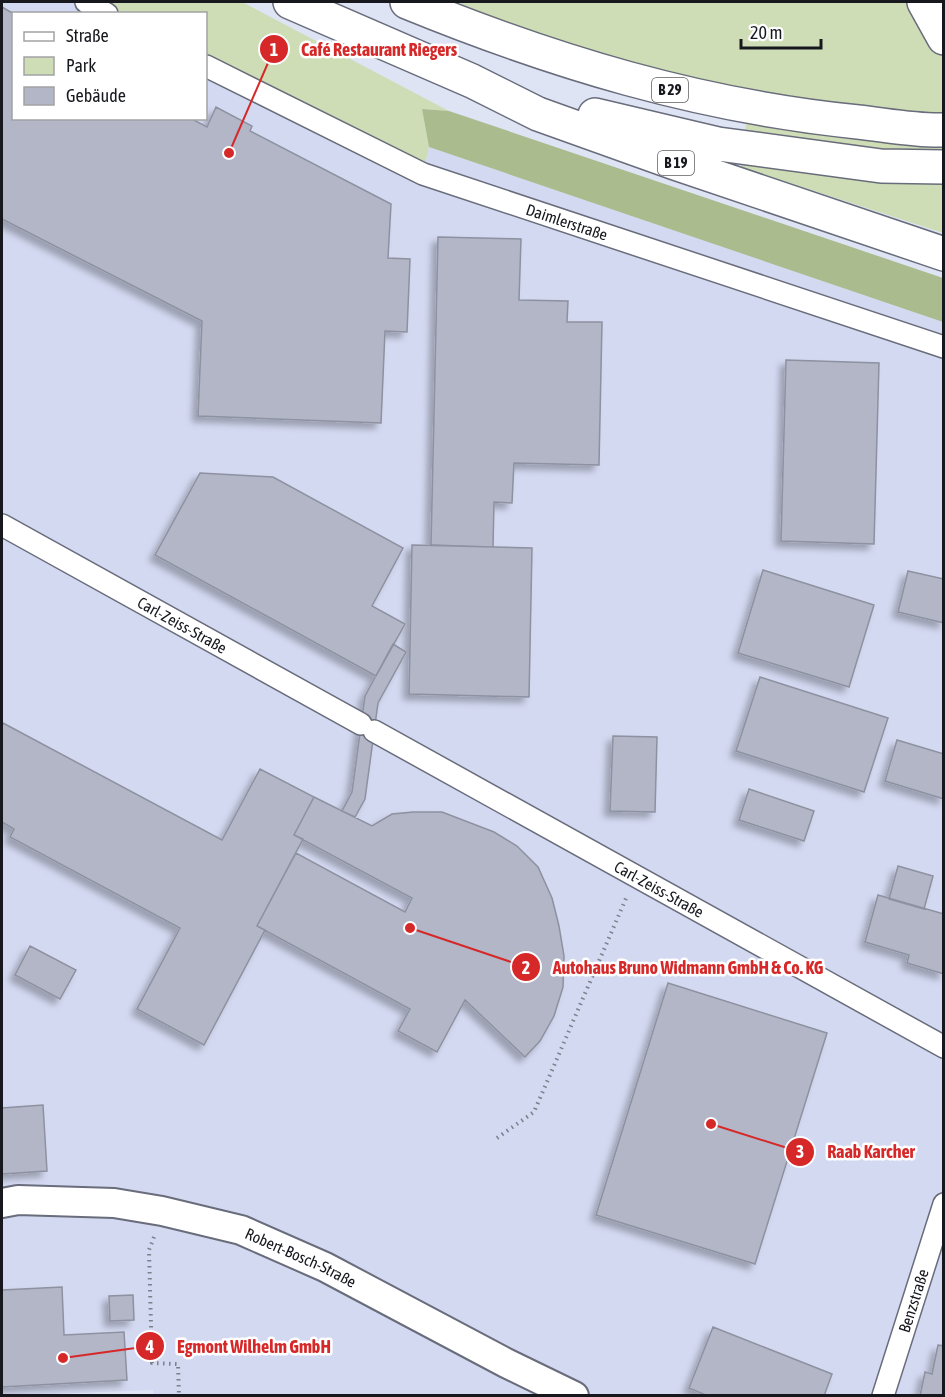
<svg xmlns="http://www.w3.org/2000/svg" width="945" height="1397" viewBox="0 0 945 1397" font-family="'Asap Condensed',sans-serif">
<defs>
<filter id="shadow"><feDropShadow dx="-5.5" dy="5.5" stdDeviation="3" flood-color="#0004"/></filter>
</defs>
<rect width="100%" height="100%" fill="#dfe4f5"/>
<path fill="#d3d9f1" d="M2,2H86L107,13L14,14V118H206V66L423,174L429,147L943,322V1395L154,1396L153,1390L2,1396Z"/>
<path fill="#ceddb6" d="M86,2H242L449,111L422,109L429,147L423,174L206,66V14L107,13Z
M457,2H943V233L741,167L749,97L561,47Z"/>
<path fill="#aabb8e" d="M422,109L449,111L943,278V322L429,147Z"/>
<path fill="#b2b6c7" stroke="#8d91a0" stroke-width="1.5" filter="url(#shadow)" d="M2,7L14,14V118H190L207,127L216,107L252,126L250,131L391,204L388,258L410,259L407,332L385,331L381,423L198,416L202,321L2,219Z
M438,237L521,239L519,300L568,301L567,322H602L599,465L514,463L512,503L494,502L493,547L431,545Z
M786,360L879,363L874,544L781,541Z
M200,473L273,477L403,548L372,606L405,624L376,676L155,555Z
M412,545L532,548L529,697L409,694Z
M763,570L874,605L849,687L738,653Z
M908,571L944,579V623L898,612Z
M393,644L406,652L378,703L365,799L355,817L342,811L352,792L365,696Z
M760,677L888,718L864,792L736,751Z
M3,723L222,840L260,769L314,797L294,835L303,839L257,926L265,930L204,1045L137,1009L180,928L10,837L14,829L2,822V726Z
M613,736L657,737L655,812L610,811Z
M897,740L944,754V799L885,781Z
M749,789L814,811L804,841L739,820Z
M314,797L372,826L392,814L413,812H442L494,832L517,846L538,867L552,898L559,926L564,956L563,987L554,1016L540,1041L525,1057L465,1000L437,1052L398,1031L410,1009L257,926L296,853L405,912L412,898L294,835Z
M898,866L933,876L924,909L889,899Z
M878,895L944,914V974L907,963L909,955L865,942Z
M30,946L76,970L60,999L15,975Z
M668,983L827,1033L755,1264L596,1215Z
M43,1105L47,1171L2,1174V1108Z
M62,1287L64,1335L124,1332L127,1380L2,1387V1290Z
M133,1295L134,1320L110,1321L109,1296Z
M713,1327L832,1374L824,1396H708L689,1388Z
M938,1345L944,1346V1396H920L925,1372L932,1374Z"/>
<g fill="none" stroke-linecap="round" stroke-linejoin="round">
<defs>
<g id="street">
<path d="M86,2L107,14"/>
<path id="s1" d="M206,66L423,174L944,347"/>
<path id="s2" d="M2,525L361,724"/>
<path id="s3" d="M374,731L944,1047"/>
<path id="s4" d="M883,1396L944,1204"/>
</g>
<g id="secondary">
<path id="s5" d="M2,1203L18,1200L114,1203L162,1211L241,1230L325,1267L506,1363L574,1396"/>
</g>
<path id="highway" d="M290,2L472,81L538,114L675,163L944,254
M407,2C554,62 699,106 858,122C886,125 915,131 944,130
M924,2L944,38
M595,115L718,144L881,166L944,167"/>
</defs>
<use href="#street" stroke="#686c7b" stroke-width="24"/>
<use href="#secondary" stroke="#686c7b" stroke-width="32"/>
<use href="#highway" stroke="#686c7b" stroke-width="36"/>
<path stroke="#7d808b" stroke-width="4" stroke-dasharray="1.5 4.5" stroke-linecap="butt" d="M497,1138L534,1112L627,896
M154,1237L149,1250L152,1363L178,1364L179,1396"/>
<use href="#street" stroke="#fff" stroke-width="21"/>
<use href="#secondary" stroke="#fff" stroke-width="28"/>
<use href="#highway" stroke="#fff" stroke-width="33"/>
</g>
<g text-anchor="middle" stroke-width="5" stroke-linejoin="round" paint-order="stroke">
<g fill="#fff" stroke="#5d5d62" stroke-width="1.5">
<rect x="652" y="78" width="36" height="24" rx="4.5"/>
<rect x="658" y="151" width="36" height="24" rx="4.5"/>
</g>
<g font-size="15" font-weight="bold" fill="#17181e">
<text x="670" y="95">B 29</text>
<text x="676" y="168">B 19</text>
</g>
<g font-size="16" fill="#17181e" stroke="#fff">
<text dy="6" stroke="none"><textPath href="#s1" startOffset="394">Daimlerstraße</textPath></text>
<text dy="6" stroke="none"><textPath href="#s2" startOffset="206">Carl-Zeiss-Straße</textPath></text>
<text dy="6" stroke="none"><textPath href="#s3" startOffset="326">Carl-Zeiss-Straße</textPath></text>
<text dy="6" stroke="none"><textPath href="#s5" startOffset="308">Robert-Bosch-Straße</textPath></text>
<text dy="6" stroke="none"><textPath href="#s4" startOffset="100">Benzstraße</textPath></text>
</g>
</g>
<path fill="none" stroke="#d62828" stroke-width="2" d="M229 153L274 49M410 928L526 967M711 1124L800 1152M63 1358L150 1346"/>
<g fill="#d62828" stroke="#fff" stroke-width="2">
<circle cx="229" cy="153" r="6"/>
<circle cx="410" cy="928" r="6"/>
<circle cx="711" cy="1124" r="6"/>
<circle cx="63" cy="1358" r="6"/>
<circle cx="274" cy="49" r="15"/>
<circle cx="526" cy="967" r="15"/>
<circle cx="800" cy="1152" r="15"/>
<circle cx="150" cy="1346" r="15"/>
</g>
<g font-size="18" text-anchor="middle" font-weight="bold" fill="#fff">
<text x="274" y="56">1</text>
<text x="526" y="974">2</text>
<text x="800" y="1158">3</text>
<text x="150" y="1353">4</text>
</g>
<g font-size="18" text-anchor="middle" font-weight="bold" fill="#d62828" stroke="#fff" stroke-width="5" stroke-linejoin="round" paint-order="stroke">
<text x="379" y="56">Café Restaurant Riegers</text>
<text x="688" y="974">Autohaus Bruno Widmann GmbH &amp; Co. KG</text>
<text x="871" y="1158">Raab Karcher</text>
<text x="254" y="1353">Egmont Wilhelm GmbH</text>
</g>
<rect width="945" height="1397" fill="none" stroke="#17181e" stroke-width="6"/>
<rect x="12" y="12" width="195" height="108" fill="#ffffff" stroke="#a2a3a5" stroke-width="1.5"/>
<rect x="24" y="32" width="30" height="9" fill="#ffffff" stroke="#a2a3a5" stroke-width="1.5"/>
<text x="66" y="42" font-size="18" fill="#17181e">Straße</text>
<rect x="24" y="57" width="30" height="18" fill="#ceddb6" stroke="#a2a3a5" stroke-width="1.5"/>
<text x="66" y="72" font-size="18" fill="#17181e">Park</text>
<rect x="24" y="87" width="30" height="18" fill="#b2b6c7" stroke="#a2a3a5" stroke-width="1.5"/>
<text x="66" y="102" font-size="18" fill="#17181e">Gebäude</text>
<path d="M741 39v9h80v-9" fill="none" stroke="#17181e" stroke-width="3"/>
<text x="750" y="39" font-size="18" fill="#17181e" stroke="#ffffff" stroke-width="4.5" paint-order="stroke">20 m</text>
</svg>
